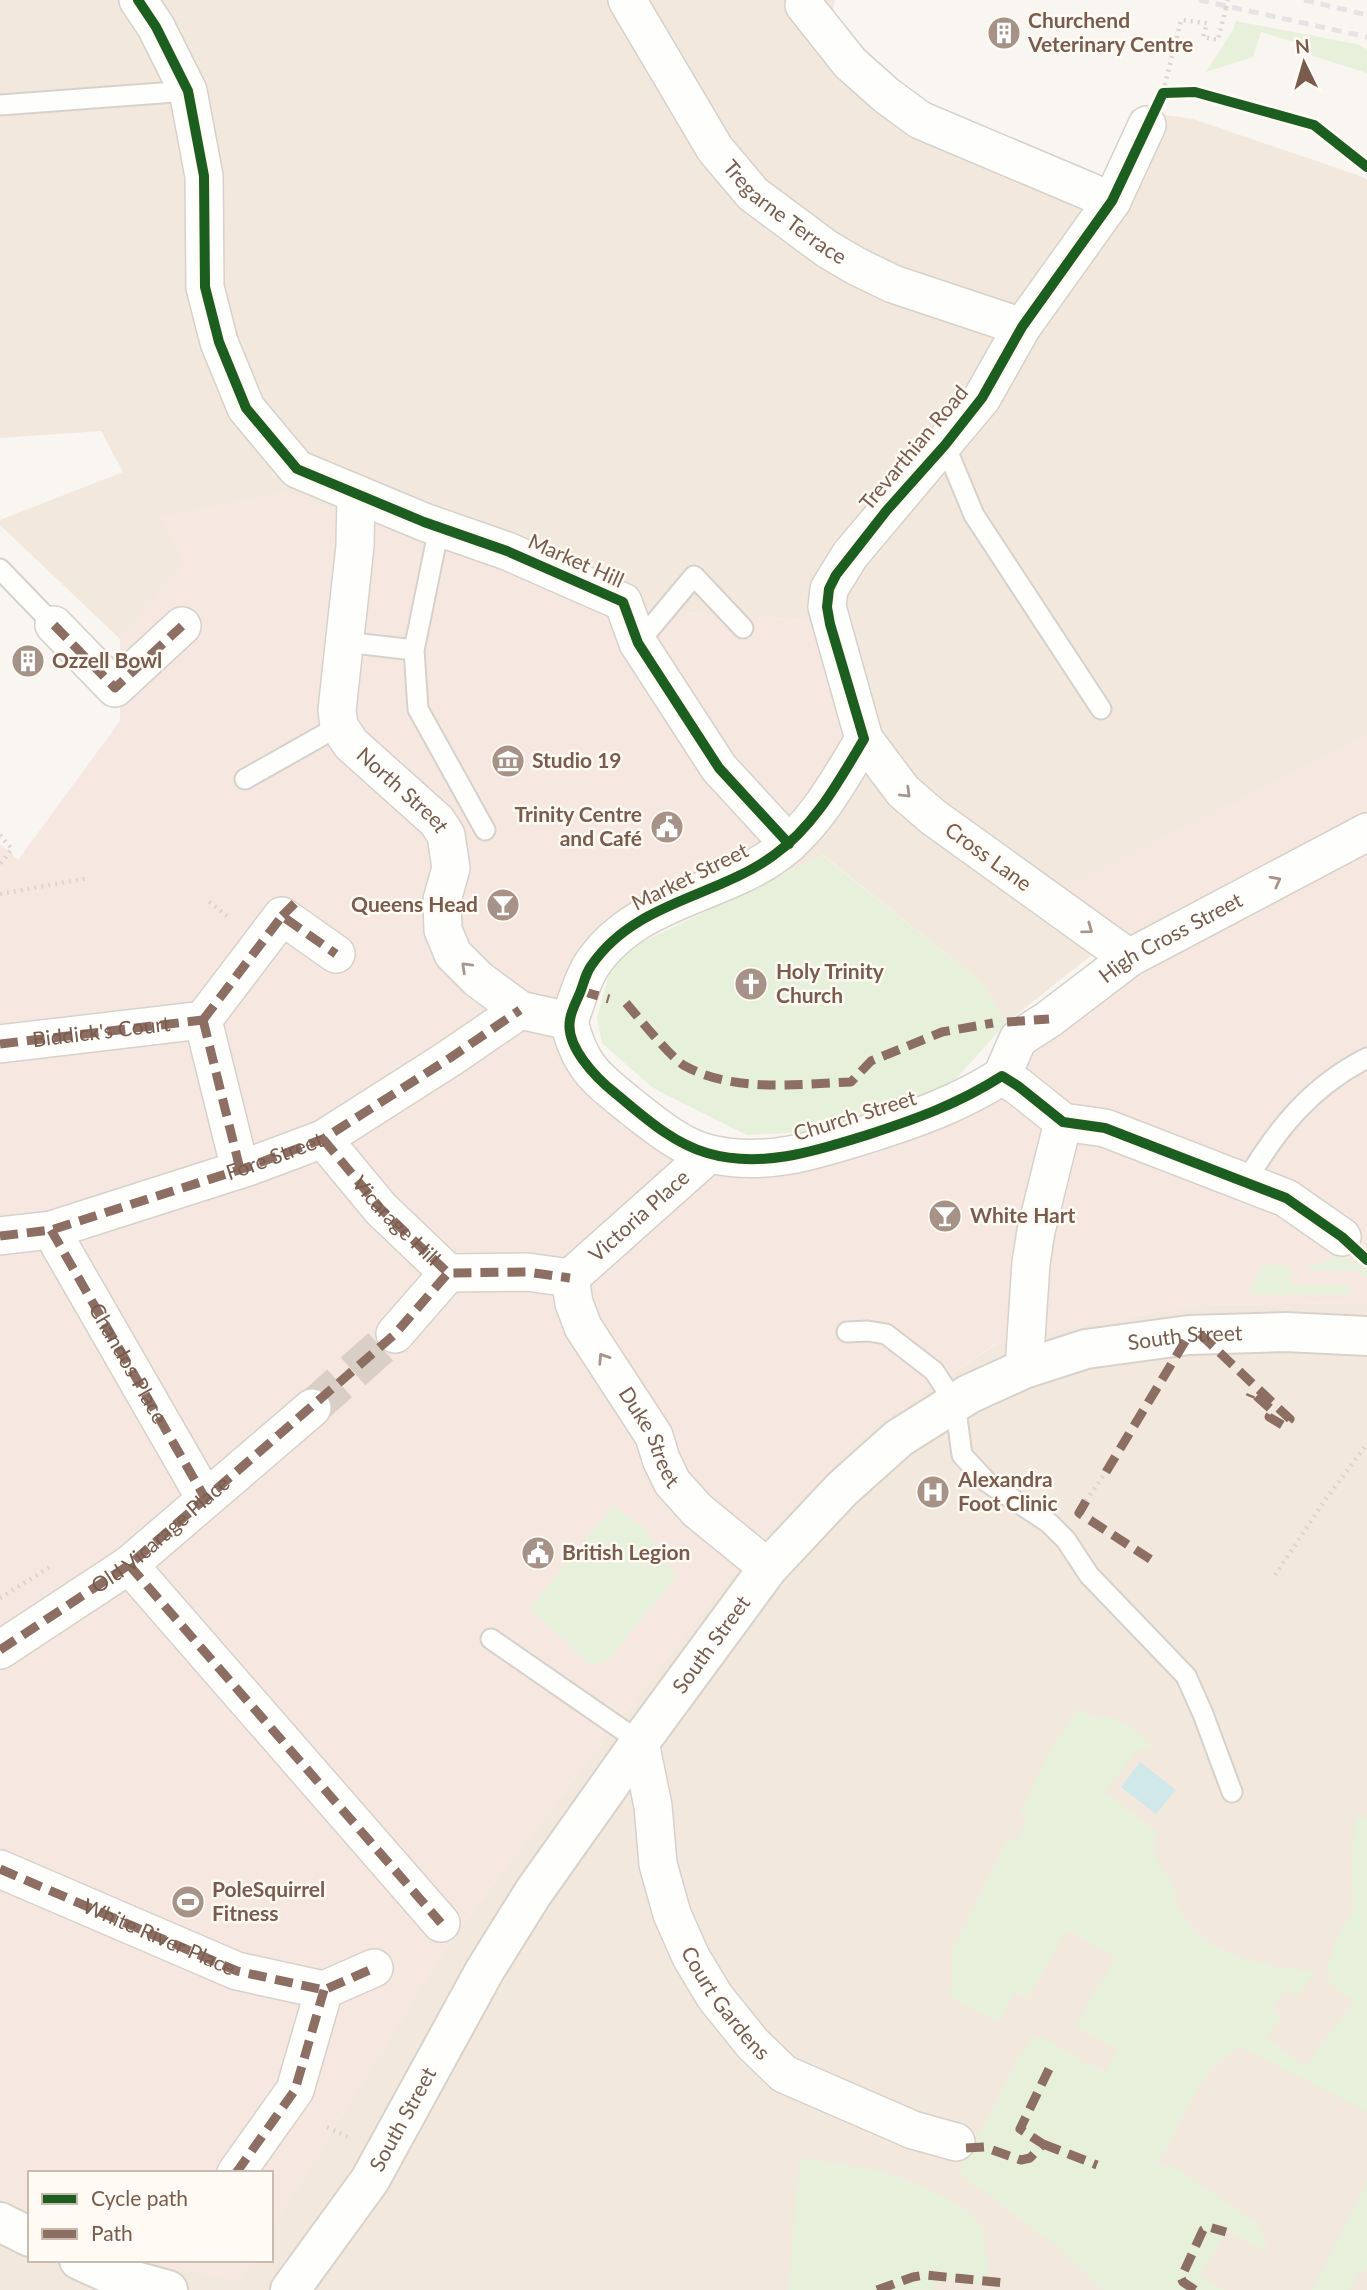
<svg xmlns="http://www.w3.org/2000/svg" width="1367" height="2290" viewBox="0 0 1367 2290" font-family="Lato,sans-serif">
<rect width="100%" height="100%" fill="#f9f5f0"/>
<path fill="#f2e8de" d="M0,0H835L833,10L843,25L887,72L933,109L1108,184L1131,110L1193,119L1363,177L1367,180V736L1336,753L1117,935L1007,1022L980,981L823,855L788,871L803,816L807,620L651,611L376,527L289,493L161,518L186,562L120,639L0,525V520L123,472L101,431L0,438Z
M1367,1303V2290H0V2195L30,2209V2260H150L167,2267L240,2280L253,2260H271V2230L451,1939L744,1558L865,1432L877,1423L995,1345L1071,1326L1202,1305Z"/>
<path fill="#f6e8e1" d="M289,493L376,527L651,611L807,620L830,624L864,739L789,844L663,906L569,1021L602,1083L709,1154L916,1119L1129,958L1058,891L1367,736V1303L1202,1305L1071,1326L994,1345L865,1432L744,1558L451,1939L271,2230V2173H30V2209L0,2195V844L18,860L120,721V639L185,562L160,518Z
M150,2260H253L240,2281L167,2267Z"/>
<path fill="#e7f0db" d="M1236,21L1356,44L1367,49V73L1294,50V42L1261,32L1253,57L1206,72L1233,30Z
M822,855L980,981L1007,1022L944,1092L850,1130L747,1135L653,1088L602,1043L597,1018L614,956Z
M1336,1256L1349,1259L1367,1268V1278L1357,1271H1308L1309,1267Z
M1261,1265L1290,1266L1291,1285H1348L1353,1295H1248Z
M613,1505L644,1528L677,1577L607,1661L589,1665L530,1608Z
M1081,1709L1094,1718C1116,1713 1136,1731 1152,1745L1142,1750L1138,1748L1105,1792L1158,1833C1147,1849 1162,1868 1171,1882C1179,1895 1174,1898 1178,1907C1206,1959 1263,1965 1315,1972L1297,1997L1287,1990L1272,2009L1282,2018L1267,2038L1305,2066L1354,2002L1323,1978L1335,1977L1326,1969L1336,1938L1353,1912L1352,1870L1355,1817L1367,1818V2111L1239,2046C1231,2053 1221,2059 1213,2068C1189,2095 1177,2134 1157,2164L1178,2169L1256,2222L1266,2239V2252L1227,2230L1200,2276L1224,2290H1103L1056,2246L960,2174L966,2148L981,2133L1017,2060L1032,2037L1047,2039L1083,2062L1105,2071L1118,2049L1075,2026L1116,1958L1068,1930L1027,1998L1014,1992L999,2023L948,1995L952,1988V1952L1008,1838L1016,1841L1027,1818L1020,1814C1037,1778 1052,1737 1081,1709Z
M800,2158L887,2172L939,2194L967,2211L983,2229L990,2284L936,2278L934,2290H788Z
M1367,2181V2269L1356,2276L1350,2290H1312Z"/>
<path fill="#d0e8ea" d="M1140,1762L1176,1790L1156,1814L1121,1787Z"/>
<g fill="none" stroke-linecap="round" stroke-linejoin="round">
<path stroke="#d9cfc7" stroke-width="37" stroke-dasharray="37 18" stroke-linecap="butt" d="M312,1408L395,1334"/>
<defs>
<path id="lane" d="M0,105L188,91
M945,445L974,515L1101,709
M439,528L414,650L418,709L485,830
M0,569L54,625
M345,642L414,650
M638,643L694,576L743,628
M245,779L339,726
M1245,1183C1277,1129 1310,1087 1367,1058
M847,1332L868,1331L886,1334L934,1371L955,1403L962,1455L987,1482L1049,1523L1066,1540L1089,1575L1186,1676L1203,1714L1232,1792
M491,1639L640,1742"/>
<g id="street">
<path d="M138,0L156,27L188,91L204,176L205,287L219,342L246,408L297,469L424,522L507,551L623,602L638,643L719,768L789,844"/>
<path id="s1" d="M627,0L715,149L753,194L827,249L856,266L893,284L1022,327"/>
<path d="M804,5L850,63L886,95L920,120L1112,201"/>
<path id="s2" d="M356,494L355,546L337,710L339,726L351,744L437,821L446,835L451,868L442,900L443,930L453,954L478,979L520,1010L569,1021"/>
<path d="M54,625L115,688L182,626"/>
<path d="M1129,958L933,817L903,791L864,739L827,607L829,589L850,555L982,398L1022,327L1112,201L1147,125"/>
<path d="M203,1020L282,916L336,954"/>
<path d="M203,1020L240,1169"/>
<path d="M569,1021C580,1068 597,1079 633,1108C656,1126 681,1147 710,1154C767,1167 817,1150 871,1133C918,1118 960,1103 1002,1076"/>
<path d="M569,1021C576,1004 581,982 591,966C632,902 714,896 772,857C813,829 839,781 864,739"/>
<path id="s3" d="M0,1044L203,1020"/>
<path id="s4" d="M1002,1076L1018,1039L1049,1019L1129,958L1367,832"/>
<path d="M1002,1076L1018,1086L1063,1122"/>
<path d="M1063,1122L1105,1128L1286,1198L1342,1237"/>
<path id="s5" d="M323,1139L381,1209L448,1273L527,1272L570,1278"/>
<path id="s6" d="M51,1230L205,1498"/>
<path d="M0,1236L51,1230L248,1167L323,1139L450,1058L520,1010"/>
<path id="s7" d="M570,1278L574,1303L583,1327L654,1436L661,1459L672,1482L697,1510L768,1568"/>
<path id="s8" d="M570,1278L709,1154"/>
<path d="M395,1334L448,1273"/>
<path d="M1024,1369L1031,1263L1036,1231L1063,1122"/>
<path d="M129,1565L441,1923"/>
<path d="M0,1650L129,1565L312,1408"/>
<path id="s9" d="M640,1742L653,1806L658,1864L672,1914L691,1957L715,1997L753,2044L784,2074L913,2130L956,2142"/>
<path d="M0,1869L237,1971L324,1990L374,1968"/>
<path d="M236,2173L295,2090L324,1990"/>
</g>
<g id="secondary">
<path d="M0,2222L30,2237"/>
<path d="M79,2260L110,2274L168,2290"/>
<path id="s10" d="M290,2290L370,2180L485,1970L533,1893L640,1742L768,1568L842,1489L899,1438L969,1394L1024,1369L1086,1349L1189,1335L1286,1332L1367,1336"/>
</g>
</defs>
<use href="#lane" stroke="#d7d1cb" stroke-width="23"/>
<use href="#street" stroke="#d7d1cb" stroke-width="40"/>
<use href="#secondary" stroke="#d9d2cb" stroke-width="42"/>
<path stroke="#dcd5d0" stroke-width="4.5" stroke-dasharray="2 5" stroke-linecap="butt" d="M1163,92L1181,20L1207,23L1203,37L1218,40L1226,8
M0,835L12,849L0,864
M0,894L89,878
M209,902L231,919
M1086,1501L1106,1472
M1275,1575L1323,1503L1367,1444
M0,1598L50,1567
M327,2127L348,2137
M271,2208L275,2205"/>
<use href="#lane" stroke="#fefefd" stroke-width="19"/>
<use href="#street" stroke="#fefefd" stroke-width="37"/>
<use href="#secondary" stroke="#fefefd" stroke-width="38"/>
<path stroke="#e6e3e7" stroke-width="5" stroke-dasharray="10 7" stroke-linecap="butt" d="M1199,0L1367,37
M1304,0L1367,15"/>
<path stroke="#dcd5d0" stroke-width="4.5" stroke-dasharray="2 5" stroke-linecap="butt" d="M1226,8L1228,0"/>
<g stroke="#8d6e63" stroke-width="9" stroke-dasharray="18 9" stroke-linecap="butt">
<path d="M54,625L115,688L182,626"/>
<path d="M282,916L299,899"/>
<path d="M581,991L609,999"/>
<path d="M626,1003C638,1017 672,1059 685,1066C735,1093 797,1084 851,1082L871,1061L942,1032L993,1023"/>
<path d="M203,1020L282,916L336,954"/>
<path d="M203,1020L240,1169"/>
<path d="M1007,1022L1049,1019"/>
<path d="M0,1044L203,1020"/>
<path d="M323,1139L381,1209L448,1273L527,1272L570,1278"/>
<path d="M51,1230L205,1498"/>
<path id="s11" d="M0,1236L51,1230L248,1167L323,1139L450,1058L520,1010"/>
<path d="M1200,1334L1290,1419L1284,1426L1269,1417L1273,1411L1252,1392L1250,1397"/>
<path d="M1106,1472L1189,1335"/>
<path d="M1086,1501L1079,1513L1156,1563"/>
<path d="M129,1565L441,1923"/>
<path id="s12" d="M0,1650L129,1565L395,1334L448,1273"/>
<path id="s13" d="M0,1869L237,1971L324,1990L374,1968"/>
<path d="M1043,2144L1097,2165"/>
<path d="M966,2148L984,2147L1021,2160L1030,2158L1043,2144L1020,2129L1049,2069"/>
<path d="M236,2173L295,2090L324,1990"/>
<path d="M877,2290L913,2277L925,2275L1006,2283"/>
<path d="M1195,2290L1183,2282L1181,2278L1203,2230L1209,2227L1226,2232"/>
</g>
<defs>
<path id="cycleway" d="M138,0L156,27L188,91L204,176L205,287L219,342L246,408L297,469L424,522L507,551L623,602L638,643L719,768L789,844
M1367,167L1314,125L1195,92L1163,93L1112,201L1022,327L982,398L945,445L887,510L836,575L829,589L827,607L830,624L864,739C839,781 814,827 774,855C716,898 635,901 591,966C586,973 584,982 581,990C578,999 571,1010 570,1020C565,1046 596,1078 615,1093C643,1116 672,1143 707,1153C761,1169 816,1151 867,1135C916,1119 958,1104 1002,1076L1018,1086L1063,1122L1105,1128L1286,1198L1342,1237L1367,1260"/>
</defs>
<use href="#cycleway" stroke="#fffaf3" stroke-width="15"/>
<use href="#cycleway" stroke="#1b5e20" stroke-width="10"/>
</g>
<defs><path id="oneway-chevron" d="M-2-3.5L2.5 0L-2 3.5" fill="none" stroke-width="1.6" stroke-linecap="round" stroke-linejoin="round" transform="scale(1.75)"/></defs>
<g stroke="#a8958b">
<use href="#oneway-chevron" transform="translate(906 793) rotate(44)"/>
<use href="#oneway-chevron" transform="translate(1276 881) rotate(-28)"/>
<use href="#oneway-chevron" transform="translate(1088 929) rotate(36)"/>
<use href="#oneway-chevron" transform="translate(466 967) rotate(-136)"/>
<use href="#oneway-chevron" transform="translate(603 1358) rotate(-123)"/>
</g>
<defs>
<symbol id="building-disc" viewBox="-11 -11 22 22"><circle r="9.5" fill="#a69286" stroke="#fffaf3"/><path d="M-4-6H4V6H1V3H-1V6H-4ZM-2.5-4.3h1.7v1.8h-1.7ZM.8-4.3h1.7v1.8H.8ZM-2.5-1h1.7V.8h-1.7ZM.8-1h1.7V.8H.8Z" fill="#fff"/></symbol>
<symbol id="museum-disc" viewBox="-11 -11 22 22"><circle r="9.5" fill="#a69286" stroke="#fffaf3"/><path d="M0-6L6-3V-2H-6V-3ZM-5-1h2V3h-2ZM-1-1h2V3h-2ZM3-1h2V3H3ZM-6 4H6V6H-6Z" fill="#fff"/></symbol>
<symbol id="civic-disc" viewBox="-11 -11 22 22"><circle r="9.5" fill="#a69286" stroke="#fffaf3"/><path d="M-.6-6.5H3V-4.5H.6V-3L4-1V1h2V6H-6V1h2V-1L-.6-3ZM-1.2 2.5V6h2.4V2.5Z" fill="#fff"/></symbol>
<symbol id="bar-disc" viewBox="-11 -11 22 22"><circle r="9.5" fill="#a69286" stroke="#fffaf3"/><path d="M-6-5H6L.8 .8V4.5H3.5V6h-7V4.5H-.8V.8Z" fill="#fff"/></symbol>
<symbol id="church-disc" viewBox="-11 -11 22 22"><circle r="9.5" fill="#a69286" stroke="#fffaf3"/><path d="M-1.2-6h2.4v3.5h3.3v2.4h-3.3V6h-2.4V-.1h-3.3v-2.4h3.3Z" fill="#fff"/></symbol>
<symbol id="hospital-disc" viewBox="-11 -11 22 22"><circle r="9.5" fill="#a69286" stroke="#fffaf3"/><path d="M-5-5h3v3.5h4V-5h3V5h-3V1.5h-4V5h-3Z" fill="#fff"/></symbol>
<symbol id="stadium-disc" viewBox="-11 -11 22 22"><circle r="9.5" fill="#a69286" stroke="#fffaf3"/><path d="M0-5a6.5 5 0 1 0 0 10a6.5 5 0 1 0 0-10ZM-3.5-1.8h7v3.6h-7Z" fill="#fff"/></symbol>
</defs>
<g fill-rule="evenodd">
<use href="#building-disc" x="985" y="14" width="38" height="38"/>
<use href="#building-disc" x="9" y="642" width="38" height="38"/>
<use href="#museum-disc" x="489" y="742" width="38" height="38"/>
<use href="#civic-disc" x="648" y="808" width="38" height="38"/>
<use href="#bar-disc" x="484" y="886" width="38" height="38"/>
<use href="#church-disc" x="732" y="965" width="38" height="38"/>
<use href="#bar-disc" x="926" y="1197" width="38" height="38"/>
<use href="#hospital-disc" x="914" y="1473" width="38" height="38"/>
<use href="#civic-disc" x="519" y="1534" width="38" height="38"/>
<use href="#stadium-disc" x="169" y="1883" width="38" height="38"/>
</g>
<g text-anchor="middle" stroke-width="5" stroke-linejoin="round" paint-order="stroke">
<g font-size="21" font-weight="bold" fill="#7a5c4d" stroke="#fffaf3" text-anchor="start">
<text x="1028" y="28">Churchend<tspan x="1028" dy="24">Veterinary Centre</tspan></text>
<text x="52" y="668">Ozzell Bowl</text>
<text x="532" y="768">Studio 19</text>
<text x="642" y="822" text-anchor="end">Trinity Centre<tspan x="642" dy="24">and Café</tspan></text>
<text x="478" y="912" text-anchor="end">Queens Head</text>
<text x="776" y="979">Holy Trinity<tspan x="776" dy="24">Church</tspan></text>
<text x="970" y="1223">White Hart</text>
<text x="958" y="1487">Alexandra<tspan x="958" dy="24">Foot Clinic</tspan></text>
<text x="562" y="1560">British Legion</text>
<text x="212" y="1897">PoleSquirrel<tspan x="212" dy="24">Fitness</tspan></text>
</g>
<g font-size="21" fill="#7a5c4d" stroke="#fffaf3">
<text dy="7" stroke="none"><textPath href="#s1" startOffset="268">Tregarne Terrace</textPath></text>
<text transform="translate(914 448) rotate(-50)" y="7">Trevarthian Road</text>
<text transform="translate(576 561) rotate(24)" y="7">Market Hill</text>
<text dy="7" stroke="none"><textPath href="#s2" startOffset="324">North Street</textPath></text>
<text transform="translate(988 857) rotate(36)" y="7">Cross Lane</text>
<text transform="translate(690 877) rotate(-26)" y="7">Market Street</text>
<text dy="7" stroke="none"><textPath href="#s4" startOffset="224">High Cross Street</textPath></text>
<text dy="7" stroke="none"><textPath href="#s3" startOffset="102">Biddick's Court</textPath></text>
<text transform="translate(855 1116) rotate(-17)" y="7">Church Street</text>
<text dy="7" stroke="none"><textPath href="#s11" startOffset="287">Fore Street</textPath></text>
<text dy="7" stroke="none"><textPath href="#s8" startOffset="93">Victoria Place</textPath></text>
<text dy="7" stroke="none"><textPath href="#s5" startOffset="110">Vicarage Hill</textPath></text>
<text dy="7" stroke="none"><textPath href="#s10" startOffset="1360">South Street</textPath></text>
<text dy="7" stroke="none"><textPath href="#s6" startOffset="154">Chandos Place</textPath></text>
<text dy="7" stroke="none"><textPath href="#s7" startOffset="180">Duke Street</textPath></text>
<text dy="7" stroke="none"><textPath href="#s12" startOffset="198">Old Vicarage Place</textPath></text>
<text dy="7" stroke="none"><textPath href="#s10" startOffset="772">South Street</textPath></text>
<text dy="7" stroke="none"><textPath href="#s13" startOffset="173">White River Place</textPath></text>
<text dy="7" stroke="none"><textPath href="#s9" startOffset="280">Court Gardens</textPath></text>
<text dy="7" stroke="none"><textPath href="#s10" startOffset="205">South Street</textPath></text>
</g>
</g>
<rect x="28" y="2171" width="245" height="91" fill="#fffaf3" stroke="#cabbb1" stroke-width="2"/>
<rect x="42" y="2194" width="35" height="10" fill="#1b5e20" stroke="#cabbb1" stroke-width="2"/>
<text x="91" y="2206" font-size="21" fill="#7a5c4d">Cycle path</text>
<rect x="42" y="2229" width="35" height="10" fill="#8d6e63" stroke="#cabbb1" stroke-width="2"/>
<text x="91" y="2241" font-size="21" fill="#7a5c4d">Path</text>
<g transform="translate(1304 63) rotate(355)" stroke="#fffaf3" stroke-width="5" paint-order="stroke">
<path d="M0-5L12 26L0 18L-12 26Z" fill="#7a5c4d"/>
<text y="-10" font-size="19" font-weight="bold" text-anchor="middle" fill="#7a5c4d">N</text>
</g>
</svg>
